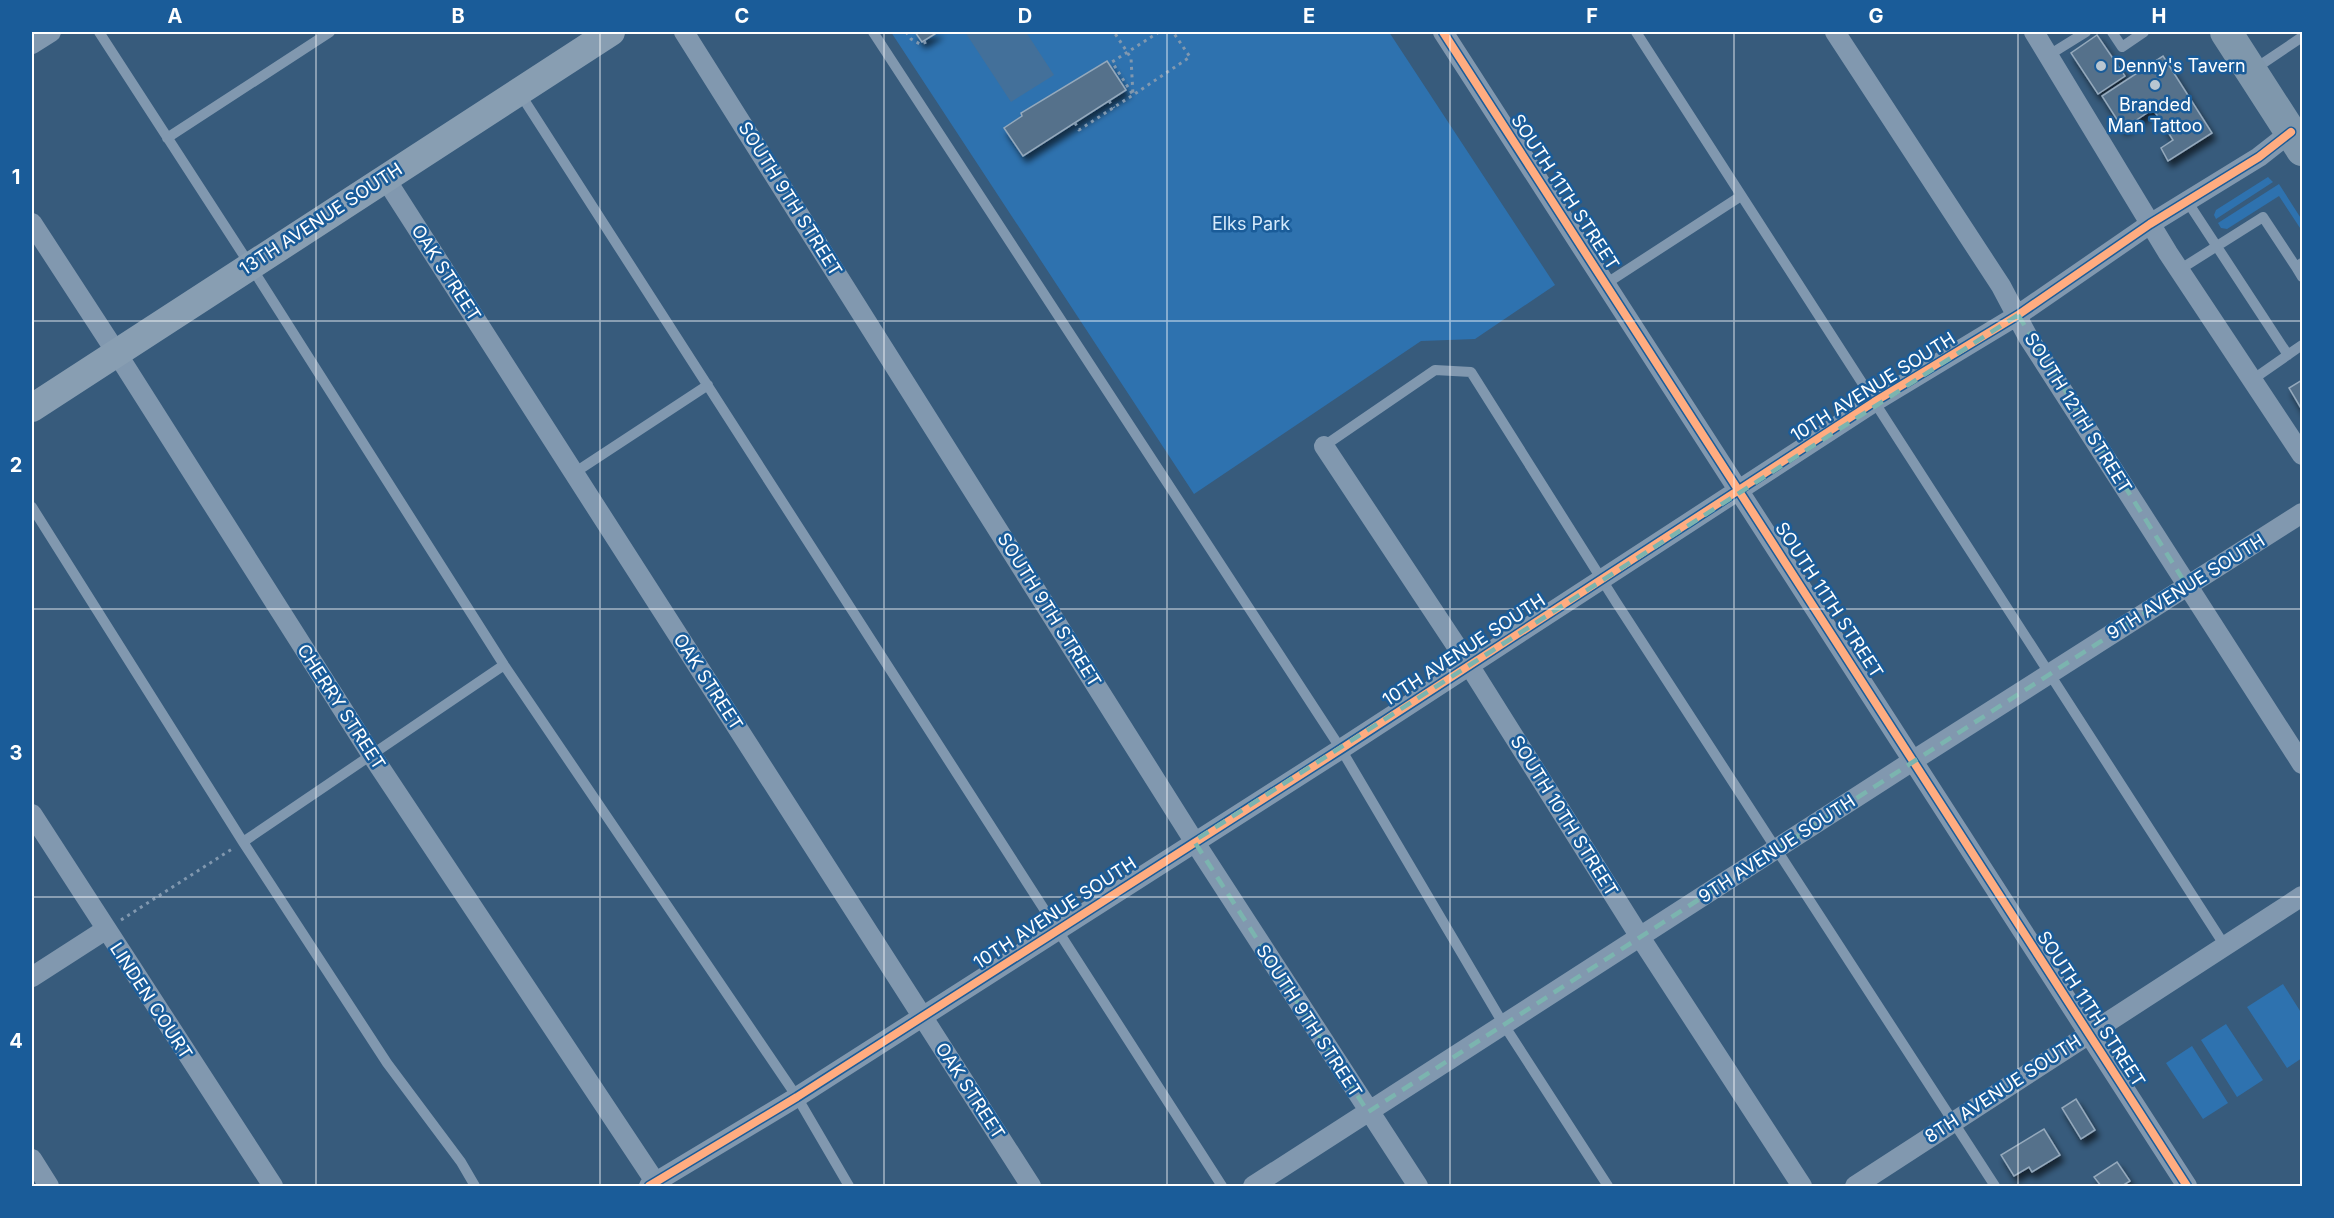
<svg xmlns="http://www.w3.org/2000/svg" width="2334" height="1218" viewBox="0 0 2334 1218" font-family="Inter,sans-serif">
<defs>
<filter id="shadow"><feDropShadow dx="3.5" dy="6" stdDeviation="3" flood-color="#0009"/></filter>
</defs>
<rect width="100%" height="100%" fill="#375b7c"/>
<path fill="#2e72af" d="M891,32H1389L1555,285L1475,339L1421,341L1194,494Z
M2268,177L2273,182L2216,219L2214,215L2216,210Z
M2279,184L2302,220V231L2279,196L2227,229L2221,228L2218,223Z
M2283,984L2302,1014V1058L2287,1068L2247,1007Z
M2226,1024L2263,1080L2237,1097L2201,1040Z
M2192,1046L2228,1103L2203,1119L2166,1063Z"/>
<path fill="#43709a" d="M965,32H1026L1054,75L1011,102Z"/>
<path fill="#54718b" stroke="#95a9bc" stroke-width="1.5" filter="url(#shadow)" d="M915,32H938L922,42Z
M2097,35L2125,76L2098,94L2071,53Z
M2163,56L2212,133L2168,161L2161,148L2173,140L2153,109L2123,129L2102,96Z
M1107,61L1126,90L1023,156L1004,128L1022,116L1021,113Z
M2302,380V410L2289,388Z
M2076,1099L2095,1130L2081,1139L2062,1108Z
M2044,1129L2060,1155L2032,1172L2029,1167L2014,1176L2001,1155Z
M2117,1162L2130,1181L2122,1186H2101L2094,1177Z"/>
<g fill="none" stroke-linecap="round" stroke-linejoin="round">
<path stroke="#8198af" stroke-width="3" stroke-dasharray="3 4.5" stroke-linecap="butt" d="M906,32L911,39L920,44L930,41
M1159,32L1112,62L1133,95L1190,57L1173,32
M1109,101L1114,108
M1075,123L1079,130L1133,95L1131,58L1114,32
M121,920L232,849"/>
<path stroke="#8198af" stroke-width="10" d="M99,32L250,265L504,665L797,1097L849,1186
M873,32L1341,749L1504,1025L1608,1186
M1636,32L2225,946
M2112,32L2122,47L2144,32
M2049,55L2086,32
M2253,70L2302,37
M519,92L1222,1186
M167,138L330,32
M2187,201L2288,355
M2302,263L2296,267L2302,277
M2179,270L2263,217L2296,267
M1607,283L1741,196
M2252,380L2302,345
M1324,446L1435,370L1471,372L1616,602L1995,1186
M574,473L708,385
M32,507L243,842L387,1063L461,1162L475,1186
M243,842L504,665"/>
<path stroke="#8198af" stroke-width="20" d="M684,32L1194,841L1418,1186
M1443,32L2187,1186
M1835,32L2001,286L2028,337L2302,764
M2034,32L2168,253L2302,455
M32,44L51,32
M385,178L1031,1186
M32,223L116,352L371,754L658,1186
M1324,446L1469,665L1640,937L1802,1186
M32,814L273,1186
M32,977L105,930
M32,1159L49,1186
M649,1186L797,1097L1341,749L1874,402L2018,315L2150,224L2259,157L2291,132
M1253,1186L1914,760L2302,513
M1855,1186L2302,896"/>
<path stroke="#889eb2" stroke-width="28" d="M32,408L611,32"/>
<path stroke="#7f97ac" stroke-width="32" d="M2226,32L2302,150"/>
<defs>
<path id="cycleway" d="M1443,32L2187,1186
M649,1186L797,1097L1341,749L1874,402L2018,315L2150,224L2259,157L2291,132"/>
</defs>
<use href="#cycleway" stroke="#1a5c99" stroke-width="11"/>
<use href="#cycleway" stroke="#ffac80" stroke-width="8"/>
</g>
<path fill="none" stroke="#7bb4af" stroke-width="4.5" stroke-dasharray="12 8" stroke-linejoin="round" d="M2018,315L2187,586L1368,1112L1194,841Z"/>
<path fill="none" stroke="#fff" stroke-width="1.5" stroke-opacity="0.55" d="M316,32V1186M600,32V1186M884,32V1186M1167,32V1186M1450,32V1186M1734,32V1186M2018,32V1186M32,321H2302M32,609H2302M32,897H2302"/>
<g fill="#b9c6d1" stroke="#1a5c99" stroke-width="2">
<circle cx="2101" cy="66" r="6"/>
<circle cx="2155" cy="85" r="6"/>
</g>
<g text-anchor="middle" stroke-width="5" stroke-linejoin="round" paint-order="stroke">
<g font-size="18" fill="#fff" stroke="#1a5c99" text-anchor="start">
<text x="2113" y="72">Denny's Tavern</text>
<text x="2155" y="111" text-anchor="middle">Branded<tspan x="2155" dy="21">Man Tattoo</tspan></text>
</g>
<g font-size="18" fill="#fff" stroke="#1a5c99">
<text transform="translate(1565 192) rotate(57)" y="6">SOUTH 11TH STREET</text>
<text transform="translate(790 199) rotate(58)" y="6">SOUTH 9TH STREET</text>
<text transform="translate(321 219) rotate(-33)" y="6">13TH AVENUE SOUTH</text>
<text transform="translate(446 273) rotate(57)" y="6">OAK STREET</text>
<text transform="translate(1873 387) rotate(-32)" y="6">10TH AVENUE SOUTH</text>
<text transform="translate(2078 413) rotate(58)" y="6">SOUTH 12TH STREET</text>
<text transform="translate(2186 587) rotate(-32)" y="6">9TH AVENUE SOUTH</text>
<text transform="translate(1829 600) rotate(57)" y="6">SOUTH 11TH STREET</text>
<text transform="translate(1049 610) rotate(58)" y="6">SOUTH 9TH STREET</text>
<text transform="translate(1464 650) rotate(-33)" y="6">10TH AVENUE SOUTH</text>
<text transform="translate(708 682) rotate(57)" y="6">OAK STREET</text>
<text transform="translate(341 707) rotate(57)" y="6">CHERRY STREET</text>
<text transform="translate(1564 816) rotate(58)" y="6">SOUTH 10TH STREET</text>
<text transform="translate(1777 849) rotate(-33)" y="6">9TH AVENUE SOUTH</text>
<text transform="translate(1055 913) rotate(-33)" y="6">10TH AVENUE SOUTH</text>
<text transform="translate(151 1001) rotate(57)" y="6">LINDEN COURT</text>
<text transform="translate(2091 1009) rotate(57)" y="6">SOUTH 11TH STREET</text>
<text transform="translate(1309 1021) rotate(57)" y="6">SOUTH 9TH STREET</text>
<text transform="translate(2003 1089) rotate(-33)" y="6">8TH AVENUE SOUTH</text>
<text transform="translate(970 1091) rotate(57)" y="6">OAK STREET</text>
</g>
<g font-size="18" fill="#d6eafc" stroke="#1a5c99">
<text x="1251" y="230">Elks Park</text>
</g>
</g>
<rect width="2334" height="1218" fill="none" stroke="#1a5c99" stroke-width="66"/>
<rect x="33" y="33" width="2268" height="1152" fill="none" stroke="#fff" stroke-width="2"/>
<g font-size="20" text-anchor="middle" font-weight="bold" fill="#fff">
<text x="175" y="23">A</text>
<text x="458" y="23">B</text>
<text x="742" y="23">C</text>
<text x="1025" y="23">D</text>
<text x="1309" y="23">E</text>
<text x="1592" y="23">F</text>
<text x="1876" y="23">G</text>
<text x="2159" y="23">H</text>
<text x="16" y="184">1</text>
<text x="16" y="472">2</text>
<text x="16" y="760">3</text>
<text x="16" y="1048">4</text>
</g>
</svg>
